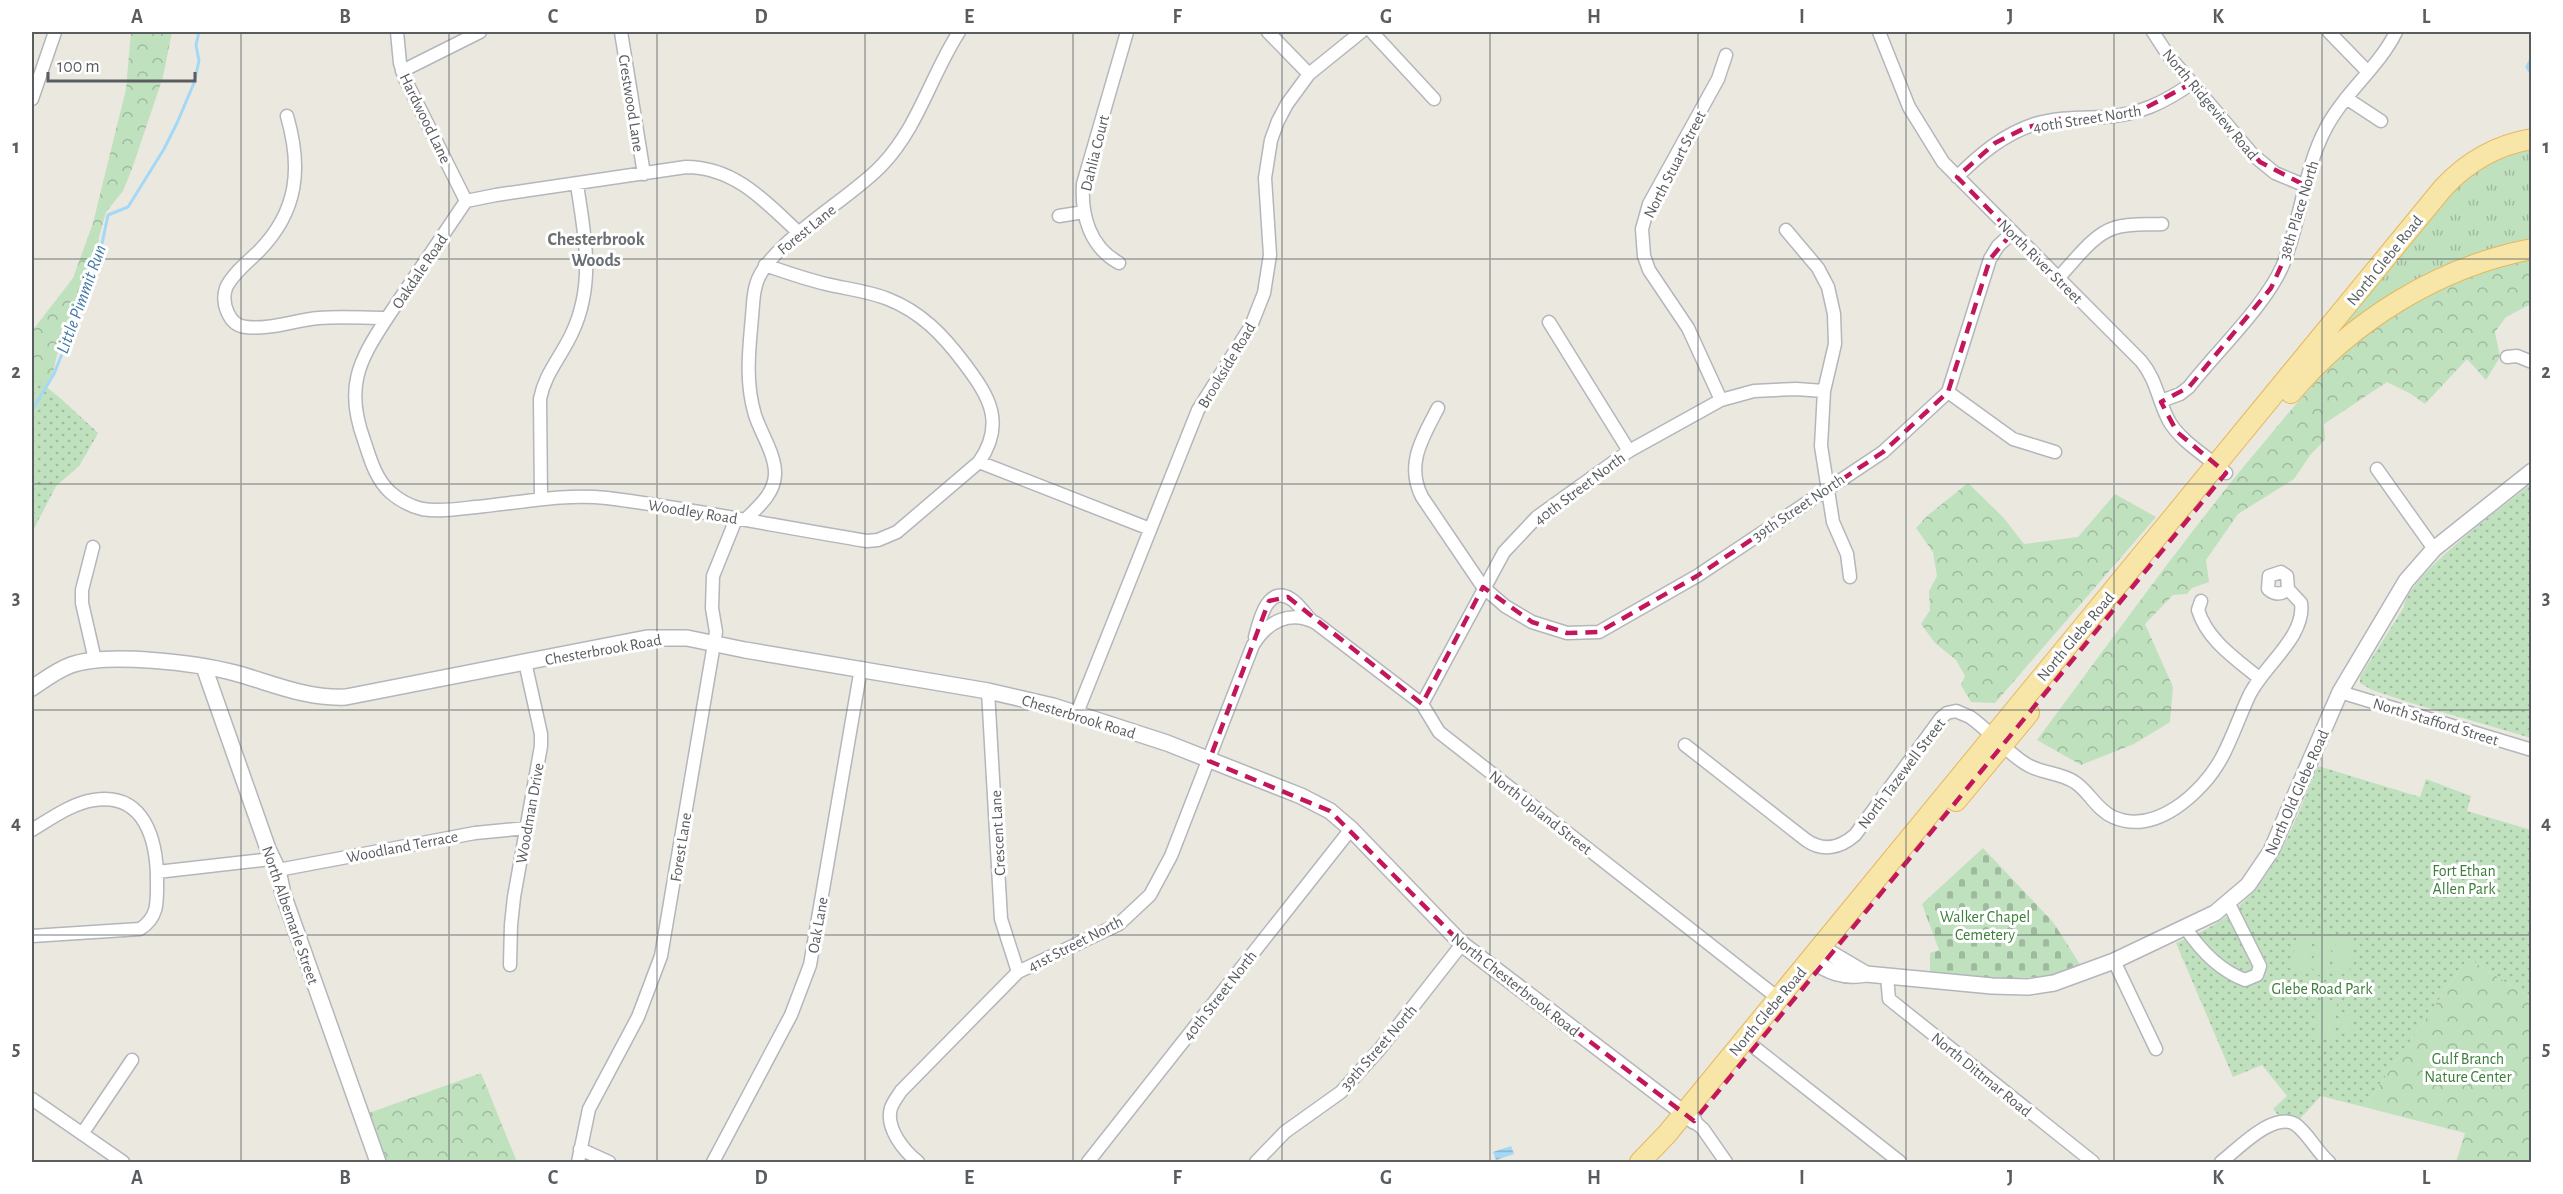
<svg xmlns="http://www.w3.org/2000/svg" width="2563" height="1194" viewBox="0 0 2563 1194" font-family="'Alegreya Sans',sans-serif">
<defs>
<pattern id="grass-tufts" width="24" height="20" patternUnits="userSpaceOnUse" patternTransform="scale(1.5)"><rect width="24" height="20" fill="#c0e1be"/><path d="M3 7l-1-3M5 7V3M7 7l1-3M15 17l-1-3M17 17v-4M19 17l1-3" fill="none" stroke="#9fba9e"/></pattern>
<pattern id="forest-crowns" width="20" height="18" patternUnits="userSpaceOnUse" patternTransform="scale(1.5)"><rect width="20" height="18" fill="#c0e1be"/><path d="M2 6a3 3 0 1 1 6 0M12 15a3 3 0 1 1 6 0" fill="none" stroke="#9fba9e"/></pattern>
<pattern id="cemetery-stones" width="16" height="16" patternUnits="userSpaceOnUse" patternTransform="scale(1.5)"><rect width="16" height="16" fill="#c0e1be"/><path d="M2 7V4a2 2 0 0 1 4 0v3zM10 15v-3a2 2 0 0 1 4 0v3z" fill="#9fba9e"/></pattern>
<pattern id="park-dots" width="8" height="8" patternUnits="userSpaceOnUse" patternTransform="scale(1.5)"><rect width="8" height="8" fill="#c0e1be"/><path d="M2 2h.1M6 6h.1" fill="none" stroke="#9fba9e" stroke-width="1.8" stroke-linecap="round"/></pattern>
<pattern id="water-rules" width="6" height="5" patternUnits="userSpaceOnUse" patternTransform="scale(1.5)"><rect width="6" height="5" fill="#a4d8f7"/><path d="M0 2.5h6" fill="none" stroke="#89b2cb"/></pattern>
</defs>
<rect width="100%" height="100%" fill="#ebe8e0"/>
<path fill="url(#grass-tufts)" d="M2531,145V240L2320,346L2467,172Z"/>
<path fill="url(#forest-crowns)" d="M131,32H172L163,77L133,166L123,191L106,212L99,237L96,267L83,289L72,318L60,342L52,377L45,386L98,433L79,466L56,486L32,532V331L73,278L93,223L126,89Z
M2531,259V304L2506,317L2495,332L2500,357L2486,380L2467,359L2425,404L2411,394L2387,382L2324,424L2325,440L2311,454L2294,479L2238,514L2206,560L2209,582L2192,588L2187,594L2173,595L2145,624L2173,687L2170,722L2134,744L2081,765L2037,740C2104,650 2170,558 2240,471C2273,432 2305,390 2343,355C2388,313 2470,268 2531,259Z
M1968,483L2003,517L2024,544L2078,537L2115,494L2156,517L1995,703L1971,702L1961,685L1965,676L1956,660L1935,643L1921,624L1930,610L1929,591L1937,576L1933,552L1916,528L1927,516Z
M2468,958L2531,998V1162H2456L2465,1133L2364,1107Z
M481,1073L517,1162H383L366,1114Z"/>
<path fill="url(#cemetery-stones)" d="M1983,848L2053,922L2081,966C2032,986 1981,976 1930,972V953L1939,950L1922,904Z"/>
<path fill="url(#park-dots)" d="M32,376L59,397L98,433L79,466L56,486L32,532Z
M2531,484V738L2411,703L2372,690L2360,683V677L2404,607C2408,575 2504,506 2531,484Z
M2318,766L2420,797L2426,779L2471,796L2467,811L2531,830V998L2468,958L2364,1107L2321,1096L2295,1124L2283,1121L2273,1109L2287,1096L2262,1065L2233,1077L2176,943C2191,936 2208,930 2221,920C2275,884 2294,822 2318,766Z"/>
<path fill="#c0e1be" d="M2301,927L2310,928V933L2313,934L2308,968H2305L2304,973L2295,972L2296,967L2292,966L2297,931L2301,932Z
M2321,929L2330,931V936H2333L2329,971H2325L2324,976L2315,974L2316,970L2312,969L2317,934H2320Z
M2337,937L2353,939L2349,974L2332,972Z
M2319,1002L2337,1004L2334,1039L2315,1038Z
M2342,1012H2352L2350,1032L2341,1031Z"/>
<path fill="url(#water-rules)" d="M1511,1146L1514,1154L1496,1160L1493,1152Z"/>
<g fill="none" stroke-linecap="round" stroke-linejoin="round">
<path stroke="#a4d8f7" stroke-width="3" d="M2532,57L2527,67L2532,75
M32,410L54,374L98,263L108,215L128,207L164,149L177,123L194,83L199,61L196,45L199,32"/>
<defs>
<path id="minor" d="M397,32L400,63L405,79L466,201
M621,32L644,174
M1268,32L1309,74
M1372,32L1434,99
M1879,32L1909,107L1943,162L2141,361C2157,380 2158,401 2169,421C2181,442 2208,457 2226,473
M2153,32L2168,55L2253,155L2275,173L2306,186
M2329,32L2368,72
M402,71L480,32
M2346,98L2381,121
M32,99L55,32
M287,116C302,168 298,211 259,251C248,262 232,274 226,288C221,303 229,326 246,327C270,330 295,320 319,318C341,316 364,318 387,318L466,201L496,195L686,167C735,167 766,202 800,234
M1957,177C1980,154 2004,134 2035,124C2058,117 2081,118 2104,117C2138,115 2164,103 2192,83
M1059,216L1084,212
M1786,230L1818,268L1828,287L1834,314L1835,344L1824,391L1821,446L1833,522L1847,554L1850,577
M1119,263C1090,247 1081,216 1083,184L1127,32
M765,265C785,272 805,279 826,284C847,289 868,291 888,299C921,312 943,335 964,363C989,396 1006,423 979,462
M2058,278C2074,262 2092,235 2114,228C2129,223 2147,225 2162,224
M387,318C358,362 345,388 364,440C370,458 375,478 390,492C399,500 410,506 422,509C439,512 458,509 476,507C520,503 563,493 607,498C694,509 780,527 867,541L878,540L897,532L979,462L1150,529
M1549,322L1629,451
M2507,357L2517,356L2532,362
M1948,392L2013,439L2055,452
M1721,400L1688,328L1649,270L1644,256L1642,229L1649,204L1718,79L1726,55
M2161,401L2180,394L2189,387C2216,352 2264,307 2282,267C2301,223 2303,171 2326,128C2345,92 2379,67 2396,32
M1438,408C1423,437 1405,464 1422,497L1483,587L1505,606L1532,622L1567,633L1599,632L1697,576L1883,452L1948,392L1990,259L1998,246L2012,233
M2377,469L2434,549
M541,499L540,399C545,373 561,357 572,333C595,284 585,236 577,185
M746,519C758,507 774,494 775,475C776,455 761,434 755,415C745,382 749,350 752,317C753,306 753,295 756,285C766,245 852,198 882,165C919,126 931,75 959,32
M93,547L82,590V603L95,660
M2201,601L2198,610C2207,640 2236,659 2259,678
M1255,637C1259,622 1267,584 1291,599C1299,604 1305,614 1311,620
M988,691L1001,919L1018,972
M2340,692L2532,750
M1422,704L1504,552L1537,517L1629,451L1721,400L1754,391L1796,389L1824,391
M1077,713L1198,410L1251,326L1264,293L1270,255L1265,178L1271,140L1278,121L1287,104L1309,74L1361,32
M1685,745L1806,840C1823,852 1840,848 1855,835L1941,718L1947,713L1956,711L1970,717C1990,731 2005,751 2026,764C2041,774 2061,772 2076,783C2090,793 2097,810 2113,817C2155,836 2202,793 2221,759C2232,739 2239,717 2249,696C2262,667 2306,637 2301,603L2288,589L2287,576L2281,572L2269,576L2268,589C2275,595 2281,595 2288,589
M32,830C50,819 72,803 94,800C145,792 157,841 157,880C157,901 159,917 140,929L32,936
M278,870L475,833L527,828
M157,872L272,859
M2185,927C2200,950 2219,970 2245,980L2257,975L2260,966L2228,902
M2114,961L2156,1049
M510,965L511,925L514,897L541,746V734L525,662
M1887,976L1889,999L2093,1162
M1754,1047L1900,1162
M32,1099L123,1162
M1694,1121L1703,1129L1726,1162
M82,1134L132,1060
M580,1149L609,1162
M578,1162L589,1109L638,1017L661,956L716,632L712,608L713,576L736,519
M713,1162L791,1015L810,965L861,668
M918,1162C904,1151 885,1128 891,1108C893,1102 898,1096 901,1091L1018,972L1119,924L1150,895L1171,856L1253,645C1267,622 1290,609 1316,623L1422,704L1439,732L1778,998
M1088,1162L1351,829
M1256,1162L1285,1132L1341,1092L1379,1050L1462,944
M2221,1162C2237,1150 2273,1111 2295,1124C2308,1133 2317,1152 2329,1162"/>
<path id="tertiary" d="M204,667L268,849L278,870L283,894L378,1162
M32,688C44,680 57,670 71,665C108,652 197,663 235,673C272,683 306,699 346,697L647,638H687L745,650L988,691L1053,706L1167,743L1301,796L1330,811L1351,829L1462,944L1694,1121
M1820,947L1866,974
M1810,959C1829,972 1843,978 1866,974L1992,986L2028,987L2054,983L2114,961L2215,913L2248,885L2271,851L2340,692L2406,581L2434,549L2532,471"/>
<path id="primary" d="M2291,393C2352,321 2438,267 2532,249
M1956,801L2029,713
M1640,1162L1667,1134L2443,188C2467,162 2496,145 2532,139"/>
</defs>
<use href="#minor" stroke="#b3b6ba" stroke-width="15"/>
<use href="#tertiary" stroke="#b3b6ba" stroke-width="18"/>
<use href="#primary" stroke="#e5b75f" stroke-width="22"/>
<use href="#minor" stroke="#fff" stroke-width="12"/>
<use href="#tertiary" stroke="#fff" stroke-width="15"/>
<use href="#primary" stroke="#f8e6a8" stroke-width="20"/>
</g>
<path fill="none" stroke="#c2185b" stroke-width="4.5" stroke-dasharray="12 8" stroke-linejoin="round" d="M2192,83L2260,162L2306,186L2288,251L2271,288L2189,387L2161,402L2177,432L2226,473L1694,1121L1462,944L1330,811L1209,761L1269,601L1288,597L1422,704L1483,587L1532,622L1567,633L1599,632L1697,576L1883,452L1948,392L1990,259L2012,233L1957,177L1995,143L2025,128L2058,119L2136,113Z"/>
<path fill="none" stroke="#595d60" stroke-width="1.5" stroke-opacity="0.55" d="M241,32V1162M449,32V1162M657,32V1162M865,32V1162M1073,32V1162M1282,32V1162M1490,32V1162M1698,32V1162M1906,32V1162M2114,32V1162M2322,32V1162M32,259H2532M32,484H2532M32,710H2532M32,935H2532"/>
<g text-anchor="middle" stroke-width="6" stroke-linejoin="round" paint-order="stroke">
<g font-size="16" fill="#595d60" stroke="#fff">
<text transform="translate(632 103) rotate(81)" y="6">Crestwood Lane</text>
<text transform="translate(2211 104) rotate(50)" y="6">North Ridgeview Road</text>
<text transform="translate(426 118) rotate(64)" y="6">Hardwood Lane</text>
<text transform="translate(2087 118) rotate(-9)" y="6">40th Street North</text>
<text transform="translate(1094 153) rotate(-76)" y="6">Dahlia Court</text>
<text transform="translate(1674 164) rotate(-63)" y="6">North Stuart Street</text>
<text transform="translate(2298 210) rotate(-73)" y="6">38th Place North</text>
<text transform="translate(806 229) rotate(-39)" y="6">Forest Lane</text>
<text transform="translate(2384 260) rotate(-51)" y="6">North Glebe Road</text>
<text transform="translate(2041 261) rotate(45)" y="6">North River Street</text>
<text transform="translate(419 271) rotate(-56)" y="6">Oakdale Road</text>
<text transform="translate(1226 365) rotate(-59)" y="6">Brookside Road</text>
<text transform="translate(1579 488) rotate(-37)" y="6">40th Street North</text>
<text transform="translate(1798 507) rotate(-34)" y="6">39th Street North</text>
<text transform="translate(693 511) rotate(9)" y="6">Woodley Road</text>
<text transform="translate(2075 636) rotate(-50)" y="6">North Glebe Road</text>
<text transform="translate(603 649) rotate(-10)" y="6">Chesterbrook Road</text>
<text transform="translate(1079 716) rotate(17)" y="6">Chesterbrook Road</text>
<text transform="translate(2436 721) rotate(17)" y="6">North Stafford Street</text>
<text transform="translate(1901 773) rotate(-53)" y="6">North Tazewell Street</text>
<text transform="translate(2296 792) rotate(-66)" y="6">North Old Glebe Road</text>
<text transform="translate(1541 812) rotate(38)" y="6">North Upland Street</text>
<text transform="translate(529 813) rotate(-80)" y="6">Woodman Drive</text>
<text transform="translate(997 833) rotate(-93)" y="6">Crescent Lane</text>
<text transform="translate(402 846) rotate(-11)" y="6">Woodland Terrace</text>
<text transform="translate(680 847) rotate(-81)" y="6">Forest Lane</text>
<text transform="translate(291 915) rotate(71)" y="6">North Albemarle Street</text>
<text transform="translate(817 925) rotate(-80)" y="6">Oak Lane</text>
<text transform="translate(1075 943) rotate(-27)" y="6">41st Street North</text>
<text transform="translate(1516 984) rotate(38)" y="6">North Chesterbrook Road</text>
<text transform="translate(1219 995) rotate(-52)" y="6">40th Street North</text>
<text transform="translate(1767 1011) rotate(-50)" y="6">North Glebe Road</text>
<text transform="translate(1378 1047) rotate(-49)" y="6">39th Street North</text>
<text transform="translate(1982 1074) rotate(39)" y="6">North Dittmar Road</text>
</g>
<g font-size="16" fill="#3b7e3a" stroke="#fff">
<text x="2464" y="876">Fort Ethan<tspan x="2464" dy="18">Allen Park</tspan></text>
<text x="1985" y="922">Walker Chapel<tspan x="1985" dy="18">Cemetery</tspan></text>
<text x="2322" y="994">Glebe Road Park</text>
<text x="2468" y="1064">Gulf Branch<tspan x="2468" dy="18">Nature Center</tspan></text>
</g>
<g font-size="18" font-weight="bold" fill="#6a6f72" stroke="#fff">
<text x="596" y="245">Chesterbrook<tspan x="596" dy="21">Woods</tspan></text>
</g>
<g font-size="18" font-style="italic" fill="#437aa7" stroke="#fff">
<text transform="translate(81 299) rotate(-70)" y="6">Little Pimmit Run</text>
</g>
</g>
<rect width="2563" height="1194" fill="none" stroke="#ffffff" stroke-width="66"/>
<path d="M48 72v9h147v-9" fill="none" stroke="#595d60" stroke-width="3"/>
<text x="57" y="72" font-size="18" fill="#595d60" stroke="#ffffff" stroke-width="4.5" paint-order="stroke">100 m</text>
<rect x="33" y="33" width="2497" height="1128" fill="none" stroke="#595d60" stroke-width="2"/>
<g font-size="20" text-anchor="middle" font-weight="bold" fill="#595d60">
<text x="137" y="23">A</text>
<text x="345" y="23">B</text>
<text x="553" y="23">C</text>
<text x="761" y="23">D</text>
<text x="969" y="23">E</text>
<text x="1177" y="23">F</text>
<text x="1386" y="23">G</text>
<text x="1594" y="23">H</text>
<text x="1802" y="23">I</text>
<text x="2010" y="23">J</text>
<text x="2218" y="23">K</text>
<text x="2426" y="23">L</text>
<text x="16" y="153">1</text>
<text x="2546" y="153">1</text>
<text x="16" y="378">2</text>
<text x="2546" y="378">2</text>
<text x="16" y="604">3</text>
<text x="2546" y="604">3</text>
<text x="16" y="829">4</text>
<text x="2546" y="829">4</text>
<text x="16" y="1055">5</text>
<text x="2546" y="1055">5</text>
<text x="137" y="1184">A</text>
<text x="345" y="1184">B</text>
<text x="553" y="1184">C</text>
<text x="761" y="1184">D</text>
<text x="969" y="1184">E</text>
<text x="1177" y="1184">F</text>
<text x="1386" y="1184">G</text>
<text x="1594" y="1184">H</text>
<text x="1802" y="1184">I</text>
<text x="2010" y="1184">J</text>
<text x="2218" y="1184">K</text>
<text x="2426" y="1184">L</text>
</g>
</svg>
